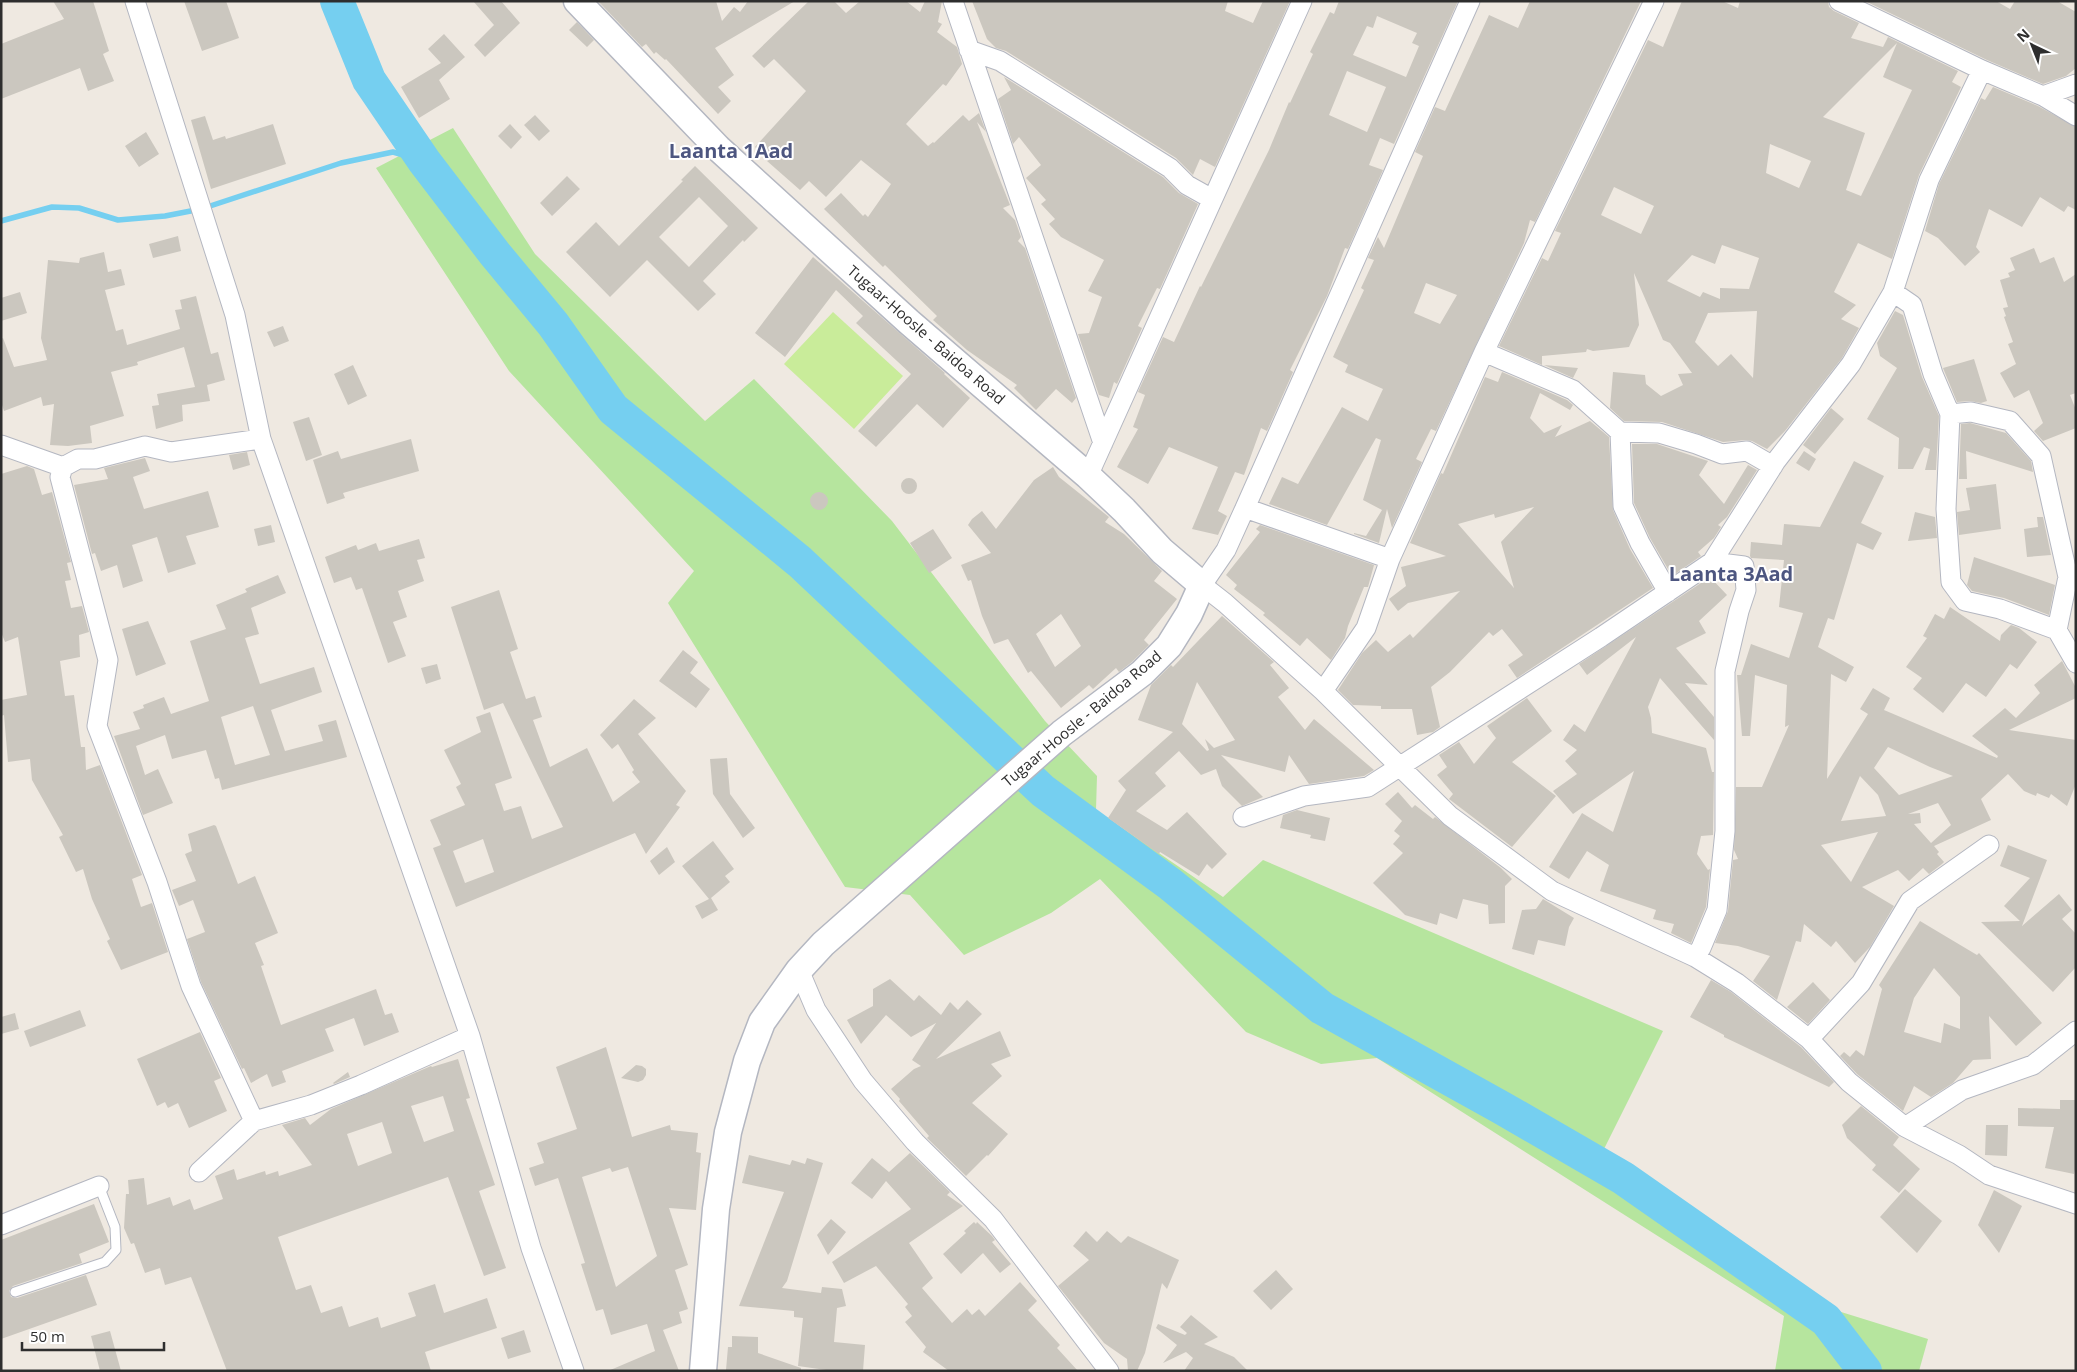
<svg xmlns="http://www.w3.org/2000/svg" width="2077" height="1372" viewBox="0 0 2077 1372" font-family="'Open Sans',sans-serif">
<rect width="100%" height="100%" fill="#efe9e1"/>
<path fill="#b6e59e" d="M453,128L535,254L705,421L754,379L892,521L1045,721L1097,776L1096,810L1223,897L1263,860L1663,1031L1603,1151L1809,1302L1928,1339L1919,1371H1775L1784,1316L1377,1058L1321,1064L1246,1032L1100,879L1051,913L964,955L910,895L845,887L668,603L694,571L509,371L376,168Z"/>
<path fill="#c9ec9a" d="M833,312L903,376L854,429L784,364Z"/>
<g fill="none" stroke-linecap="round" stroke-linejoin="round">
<path stroke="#75cff0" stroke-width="5.5" d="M1,221L52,207L79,208L118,220L165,216L201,209L341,163L393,152L424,161"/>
<path stroke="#75cff0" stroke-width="34" d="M337,1L369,80L424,161L495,254L553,324L613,409L800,562L1043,791L1170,884L1322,1008L1502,1108L1623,1178L1826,1320L1865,1371"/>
</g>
<path fill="#cbc7bf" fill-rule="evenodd" d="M53,1H93L109,51L103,54L114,81L88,91L80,68L1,99V44L64,19Z
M184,1H226L239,38L202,51Z
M473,1H501L520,23L485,57L474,45L494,25Z
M598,1H716L722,21L734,7L740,12L748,1H795L715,48L734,75L718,87L731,101L718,114L666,59L665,60L656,52L654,54L646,44L642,47Z
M809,1H834L846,13L860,1H906L920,12L925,1H942L938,22L942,24L937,32L957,47L962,64L946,86L943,84L906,124L928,146L933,142L934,143L963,115L969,121L979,113L986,132L977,122L1010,205L1003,208L1015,220L1021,237L1018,241L1025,248L1076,398L1072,403L1056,389L1036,410L1014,388L1017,385L967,350L933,320L937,316L885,265L883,267L824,209L841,193L863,216L865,214L868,217L891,184L861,160L826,197L809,181L800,190L767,161L769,160L755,147L806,91L774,59L764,68L752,56Z
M972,1H1228L1225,11L1253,23L1263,1H1290L1215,167L1200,159L1193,175L1176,158L1006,51L996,48L987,39Z
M1339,1H1458L1394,144L1380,138L1369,165L1383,170L1348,249L1345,248L1327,296L1290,370L1293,372L1267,431L1261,428L1244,475L1235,472L1218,511L1227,516L1218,535L1192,529L1218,467L1169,447L1148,484L1117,467L1138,429L1133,427L1145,395L1138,392L1163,337L1174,342L1200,286L1201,287L1269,150L1289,102L1290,103L1313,54L1310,52L1330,12L1334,14ZM1377,16L1417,33L1412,43L1419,46L1406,77L1353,55L1367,26L1373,28ZM1347,71L1386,87L1367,132L1329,115Z
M1530,1H1641L1535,222L1530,220L1524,243L1436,431L1431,429L1416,459L1422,462L1392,528L1387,509L1379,543L1354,534V533L1366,536L1382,510L1363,500L1381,440L1376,438L1327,525L1269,504L1282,477L1298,484L1342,407L1368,421L1383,389L1345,372L1348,365L1333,357L1364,290L1361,288L1374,260L1368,258L1378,237L1384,248L1423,156L1415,152L1435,107L1445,111L1489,15L1518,28ZM1426,283L1457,295L1440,324L1414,313Z
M1682,1H1722L1738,8L1740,1H1828L1829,7L1834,11L1859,23L1851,38L1883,47L1888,37L1958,71L1952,82L1961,87L1919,175L1892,259L1858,243L1834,292L1856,305L1841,319L1859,328L1842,358L1785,431L1767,449L1752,441L1746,440L1723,442L1662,422L1624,421L1610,408L1613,372L1645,375L1646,384L1661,396L1683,385L1678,374L1692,373L1670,343L1663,340L1634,273L1639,325L1629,347L1593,351L1587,349L1586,352L1542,356V365L1499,346L1542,258L1548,261L1561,233L1555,231L1648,40L1663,47ZM1897,43L1883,77L1912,90L1861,196L1846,190L1865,133L1823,117ZM1770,144L1811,161L1799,188L1766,173ZM1614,187L1654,206L1641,234L1601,215ZM1722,245L1759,258L1749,289L1720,288V299L1703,292L1700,297L1667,281L1692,255L1715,264ZM1757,311L1753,378L1731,354L1718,366L1695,342L1708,313Z
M1865,1H1996L2010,9L2015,1H2057L2076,12V68L2066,76L2043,84L1987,60Z
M577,22L594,40L587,47L569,30Z
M444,34L465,57L439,80L450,99L419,118L401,87L441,63L428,49Z
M1004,77L1163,177L1179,193L1198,204L1160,289L1157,288L1138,326L1142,328L1117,384L1114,382L1109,398L1099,395L1078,334L1089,333L1102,297L1088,291L1104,260L1061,237L1049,224L1055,219L1041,204L1046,200L1026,178L1041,165L1019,137L1013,144L998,99L1011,90Z
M1993,87L2038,106L2076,127V210L2068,206L2064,212L2040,197L2022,227L1989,209L1976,247L1980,252L1965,266L1938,238L1925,231L1939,184L1981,98L1985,100Z
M535,115L550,131L539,141L524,125Z
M205,116L213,140L225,136L226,139L273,124L286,164L211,189L191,120Z
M510,124L522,137L511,149L498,136Z
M146,132L159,154L139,167L125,146Z
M695,166L758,228L744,242L743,240L703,281L716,294L698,311L647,260L610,297L566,252L596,222L619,246L683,181L681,180ZM699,197L728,226L689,267L659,237Z
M567,176L580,189L552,216L540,203Z
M178,236L181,251L153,258L149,244Z
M2034,248L2040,263L2054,257L2064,282L2076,274V393L2070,395L2076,410V428L2043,441L2034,431L2043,423L2029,390L2014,398L2000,373L2016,364L2008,344L2013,342L2004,317L2006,316L2003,308L2008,307L2000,280L2010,277L2008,273L2015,270L2010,258Z
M104,252L108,272L121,269L125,285L105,290L116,331L123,329L127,345L180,329L175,310L182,309L180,300L196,296L211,354L218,352L225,380L207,385L210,401L182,405L183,421L156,429L152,406L159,405L157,394L195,387L184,347L137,362L138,365L111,372L124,416L90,426L92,443L68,446L50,445L54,404L43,406L41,397L4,411L1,402V339L3,338L14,367L47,360L41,338L48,260L79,263L80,258Z
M813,257L945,373L944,374L970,398L943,428L917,404L876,447L858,431L911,374L856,323L863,316L836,290L785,357L755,333Z
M20,292L27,313L1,321V298Z
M1895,311L1903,315L1922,377L1939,416L1936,470H1925L1930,449L1924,447L1913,469H1898L1899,438L1867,419L1897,368L1880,356L1877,343Z
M283,326L289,341L274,347L267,332Z
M1974,359L1987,401L1981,403L1970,401L1957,402L1943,368Z
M353,365L367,396L348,405L334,374Z
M1544,365L1578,368L1573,378Z
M1502,372L1567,400L1573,405L1570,410L1540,393L1530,418L1544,433L1562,425L1555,437L1590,421L1609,437L1613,510L1630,549L1653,588L1517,678L1508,665L1523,655L1502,629L1493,636L1489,632L1450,672L1431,687L1440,727L1433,732L1417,735L1412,709H1381V706L1353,705L1338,690L1362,653L1376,640L1388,652L1410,634L1413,638L1460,591L1408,603L1398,611L1389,599L1406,586L1401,567L1446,556L1410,543L1441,473L1443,474L1485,377L1498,382ZM1534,507L1501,542L1514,588L1458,524L1494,514L1495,518Z
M1831,408L1844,419L1815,454L1803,445Z
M309,417L322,455L306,461L293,422Z
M1970,423L2006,433L2031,461L2033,472L1966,451L1967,479H1959L1961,424Z
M411,439L419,471L343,493L345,498L327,504L313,460L338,451L341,459Z
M1632,444H1657L1708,461L1699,475L1724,504L1748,465L1757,470L1727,517L1718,525L1721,527L1714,538L1698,552L1701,556L1672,576L1650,538L1634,503Z
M1804,451L1816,459L1809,471L1796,463Z
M247,452L250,465L233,470L229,455Z
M145,458L150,471L133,477L144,509L208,491L219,527L186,536L196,564L168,573L157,537L132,545L143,581L123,588L117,565L101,571L95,553L92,554L74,485L108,479L104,468Z
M1854,461L1884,476L1861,523L1882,533L1873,550L1857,543L1834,620L1828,618L1818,647L1854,667L1846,682L1831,674L1827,779L1868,714L1860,709L1873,688L1890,698L1884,710L1997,758L1998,756L1972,736L2005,708L2016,718L2040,693L2034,685L2062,661L2076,688V698L2009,730L2076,740V784L2067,806L2051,794L2049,798L2037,793L2036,796L2024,791L2008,774L1981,799L1991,820L1934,846L1939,852L1937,854L1944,862L1942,864L1929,874L1923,868L1909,881L1898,870L1862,887L1894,906L1870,947L1855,963L1836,941L1831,947L1804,924L1801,942L1796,941L1777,1000L1753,981L1770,956L1738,946L1715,943L1728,911L1733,860L1738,859L1734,850L1736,787H1762L1789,725L1785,727L1787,685L1755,675L1750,736H1742L1737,675H1741L1751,644L1789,658L1803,613L1779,607L1784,560L1751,558L1750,556L1751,542L1782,545L1784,524L1820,527ZM1888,747L1930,767L1953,776L1899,795L1874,768ZM1860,776L1878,795L1886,816L1841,821ZM1938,803L1951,825L1931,843L1914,824L1921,823L1920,813L1908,814ZM1878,832L1851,882L1821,845Z
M27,466L34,469L42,495L52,492L71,562L67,563L71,580L65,581L71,608L82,606L89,632L79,635L80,657L60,661L65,696L74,695L81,747H85L86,770L100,765L142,875L132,879L141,907L152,903L168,952L121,970L107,941L110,939L92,899L83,869L76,872L59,837L63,835L32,780L30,759L8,762L4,715L1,716V700L27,695L18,637L5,642L1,632V474Z
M1053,467L1059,477L1109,517L1105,522L1124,534L1162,571L1154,581L1177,599L1144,640L1149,645L1132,662L1119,672L1116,668L1093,689L1089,685L1061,708L1031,671L1028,673L1008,639L994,644L982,616L971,580L968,581L961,565L991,553L968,525L972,519L982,511L996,529L1034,480ZM1061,614L1081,646L1055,667L1036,634Z
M901 486a8 8 0 1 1 16 0a8 8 0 1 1-16 0Z
M1996,484L2001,529L1959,535L1957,512L1970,510L1966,488Z
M810 501a9 9 0 1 1 18 0a9 9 0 1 1-18 0Z
M1915,512L1935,517L1937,538L1908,541Z
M2037,517H2043L2051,555L2027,557L2024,529L2038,527Z
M271,525L275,542L258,546L254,529Z
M1260,525L1374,565L1368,587H1364L1348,626L1345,638L1331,660L1307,638L1300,646L1263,615L1265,613L1234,589L1237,585L1226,575L1260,532L1256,529Z
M933,529L952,558L929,573L910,543Z
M419,539L425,558L417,560L424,581L398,591L407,617L393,622L406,656L388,663L362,588L356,590L351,577L334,583L325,557L356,545L358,550L376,543L379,551Z
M1974,557L2055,585L2049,615L2004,598L1972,591L1967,585Z
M278,575L286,593L251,608L259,634L245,638L260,684L314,667L322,692L271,710L285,751L323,741L318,725L336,720L347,757L222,790L219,778L215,779L206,750L172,759L165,735L136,746L145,775L158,769L173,803L143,815L114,736L140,729L133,712L144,708L143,705L164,697L171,714L209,701L203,682H205H203L190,641L226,629L216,605L247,592L245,589ZM253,706L270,755L235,765L221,717Z
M1710,577L1727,595L1699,621L1706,633L1676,648L1708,685L1685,683L1714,717V740L1660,678L1648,707L1651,718L1652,733L1706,748L1712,772H1714L1713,835L1701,836L1697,854L1708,870L1710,869L1706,907L1691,943L1671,933L1674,924L1653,919L1656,910L1600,891L1609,865L1587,851L1569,879L1549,867L1582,813L1613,832L1634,771L1573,814L1553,791L1577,774L1565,761L1577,750L1563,740L1574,724L1585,732L1636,637L1587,675L1579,664Z
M499,590L518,649L510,652L526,699L535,696L542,717L533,720L550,767L587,748L613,802L640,782L632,772L634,770L618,744L612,749L600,735L634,699L656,718L638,734L686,791L676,805L680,807L646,854L635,833L456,907L433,848L441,845L430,820L465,805L456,787L461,784L444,750L481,732L476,717L490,712L512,778L495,784L504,811L521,806L532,839L563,827L503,703L484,710L451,607ZM483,839L494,872L465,883L453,851Z
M1950,607L2000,641L2001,635L2011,625L2019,628L2037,642L2017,669L2010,664L1986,697L1966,683L1943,713L1913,689L1922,678L1906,667L1927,638L1923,636L1935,614L1944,619Z
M1222,616L1274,662L1270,665L1289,688L1278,697L1305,730L1314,719L1374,770L1364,776L1309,784L1289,755L1285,772L1221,755L1263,797L1242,806L1222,786L1216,769L1201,775L1179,751L1155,773L1166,786L1136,811L1167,830L1187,812L1227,854L1212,869L1207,864L1199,876L1160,852L1159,854L1108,818L1126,790L1118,781L1173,732L1138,720L1151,685L1171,665L1173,667ZM1197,682L1235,740L1214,748L1205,739L1209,750L1207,751L1182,724Z
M148,621L166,664L136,676L122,629Z
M683,650L698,662L690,673L710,689L696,708L659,681Z
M437,664L441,679L426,684L421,668Z
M1527,698L1552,731L1512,762L1556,796L1512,847L1449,799L1453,794L1437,775L1447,767L1439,755L1459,742L1474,764L1496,738L1487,726Z
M727,758L730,794L755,828L743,838L713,794L710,759Z
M1398,792L1412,808L1415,805L1433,819L1435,817L1501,868L1512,879L1505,886V923L1489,924L1488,905L1463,899L1457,919L1440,913L1437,925L1405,915L1373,883L1403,853L1393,844L1400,836L1394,831L1402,821L1385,804Z
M1297,810L1330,818L1325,841L1310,838L1311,835L1280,828L1283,815Z
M214,825L216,826L238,884L255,876L278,933L255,943L264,965L261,966L281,1025L376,989L385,1015L392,1013L399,1032L364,1046L354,1018L325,1029L334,1051L282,1071L286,1082L272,1087L267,1074L251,1083L244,1068L242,1069L201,982L187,939L205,932L193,900L179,906L172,890L196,881L185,854L192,851L188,834Z
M713,841L734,869L725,876L730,882L711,898L718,910L702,919L695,906L709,899L682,866Z
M2008,845L2047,860L2022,926L2059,894L2072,910L2062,919L2076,934V967L2053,992L1981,922L2020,921L2004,906L2030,878L2000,866Z
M667,847L675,862L659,875L650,861Z
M1543,899L1574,918L1569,927L1565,946L1538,940L1534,955L1512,949L1522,910L1536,909Z
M1920,921L1977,955L1979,953L2042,1023L2016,1046L1989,1016L1991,1059L1973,1060L1953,1083L1931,1097L1914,1086L1903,1111L1857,1074L1840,1056L1844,1052L1850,1057L1856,1050L1864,1056L1882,989L1879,985ZM1934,968L1960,997V1029L1944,1023L1941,1043L1904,1032L1914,998Z
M890,979L914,1001L919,995L941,1015L950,1002L958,1010L967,1000L982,1014L936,1059L1000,1031L1011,1056L991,1064L1002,1076L972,1103L1008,1134L988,1156L987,1155L966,1176L927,1138L929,1136L899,1101L900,1099L891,1089L914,1069L921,1066L912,1060L936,1023L911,1037L886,1015L861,1044L847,1020L873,1006V989Z
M1711,980L1731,992L1801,1047L1834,1082L1829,1087L1724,1037V1035L1690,1017Z
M1813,982L1830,1000L1808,1024L1787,1007Z
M80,1010L86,1026L30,1047L24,1031Z
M15,1013L19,1029L1,1034V1017Z
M200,1032L221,1078L214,1081L227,1111L189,1128L178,1103L168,1108L165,1102L157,1106L137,1059Z
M606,1047L632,1137L670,1125L671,1130L698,1133L696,1152L701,1153L696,1210L669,1208L688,1265L675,1270L688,1309L679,1312L682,1323L663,1330L679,1371H608L655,1351L647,1324L611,1335L603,1309L596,1311L581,1264L585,1263L558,1178L535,1186L529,1168L544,1163L537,1143L577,1129L556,1067ZM628,1167L657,1256L616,1287L582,1177L610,1168L612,1172Z
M458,1059L470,1098L466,1099L495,1185L479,1191L506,1268L484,1276L448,1177L278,1237L296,1290L311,1285L321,1313L342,1306L349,1327L378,1317L381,1328L416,1316L408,1293L435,1284L444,1313L487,1298L497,1328L425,1352L431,1371H227L191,1277L165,1285L160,1268L145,1273L134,1243L131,1244L124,1228L126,1194H129L128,1180L144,1178L147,1205L170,1197L173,1206L190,1199L194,1210L223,1199L215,1176L234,1169L237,1180L265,1171L266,1175L278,1171L279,1176L312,1165L282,1125L305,1118L310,1125L331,1109L431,1066L432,1067ZM443,1096L454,1131L424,1142L411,1106ZM382,1122L392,1153L358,1166L347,1134Z
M636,1065L642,1066L646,1069V1075L643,1080L638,1082L621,1078Z
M348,1072L350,1077L334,1084L333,1083Z
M2060,1100H2076V1164L2074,1174L2045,1168L2054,1127L2018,1126V1108L2060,1109Z
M1861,1106L1899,1137L1893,1145L1920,1169L1899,1193L1872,1170L1876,1165L1847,1138L1842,1125Z
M1986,1125H2008L2007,1156L1985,1155Z
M910,1153L950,1192L947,1195L963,1206L909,1243L933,1278L922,1288L952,1323L967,1309L972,1315L979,1309L985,1316L1020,1282L1037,1301L1028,1310L1060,1345L1057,1348L1078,1371H949L923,1352L926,1347L905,1322L912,1316L905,1307L908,1304L876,1266L844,1283L832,1262L911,1209L886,1181L872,1199L851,1183L872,1158L889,1172Z
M749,1155L790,1165L792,1160L805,1164L807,1158L823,1163L787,1281L782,1288L821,1293L822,1287L842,1289L846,1306L837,1308L834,1342L865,1345L863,1371H833L798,1366L803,1318L794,1317V1311L739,1306L784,1192L742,1183Z
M1905,1189L1942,1221L1917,1253L1880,1217Z
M1994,1190L2022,1206L1999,1253L1978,1225Z
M94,1204L109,1242L79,1254L82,1263L13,1286L9,1291L11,1297L17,1298L86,1275L97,1305L1,1339V1240Z
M831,1219L846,1232L828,1255L817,1235Z
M974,1222L976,1224L977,1222L992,1236L995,1240L992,1242L1011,1264L1000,1273L983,1253L961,1274L943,1254L966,1233L964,1231Z
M1086,1231L1097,1242L1107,1231L1121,1243L1128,1236L1179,1260L1167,1289L1162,1283L1145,1353L1137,1371H1128L1127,1359L1104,1343L1058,1286L1089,1260L1073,1246Z
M1276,1270L1293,1289L1271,1310L1253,1291Z
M1191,1315L1218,1337L1204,1344L1234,1357L1248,1371H1184L1193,1358L1186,1352L1163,1363L1177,1345L1156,1328L1158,1324L1185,1335L1187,1333L1180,1327Z
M524,1330L531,1352L508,1359L501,1338Z
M110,1331L121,1371H100L91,1336Z
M732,1336L758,1337V1353L801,1368V1371L726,1370L728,1347H732Z"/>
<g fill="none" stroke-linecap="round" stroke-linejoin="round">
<defs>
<path id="service" d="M15,1292L105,1262L116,1250L115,1227L99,1186"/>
<path id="minor" d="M135,1L235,315L261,439L470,1036L531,1248L574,1371
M953,1L1103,443
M1470,1L1245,508L1226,550L1202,585L1225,603L1323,691L1450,816L1552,891L1695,957L1737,983L1809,1039L1849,1082L1905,1127L1959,1155L1989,1175L2076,1204
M1839,1L1982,70L2043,96L2076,116
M969,50L1000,61L1170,168L1187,185L1212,199
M2043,96L2076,84
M1893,292L1912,305L1933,374L1950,414L1946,509L1951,582L1965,601L2000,609L2057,630L2076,663
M1484,352L1573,390L1620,432L1623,506L1640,543L1668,592
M1950,414L1971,412L2010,421L2041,456L2068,577L2057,630
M1620,432L1659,433L1696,444L1722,454L1747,451L1773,466
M1,445L63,467L78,459H95L145,446L171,452L261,439
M63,467L60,477L108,660L97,726L157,882L191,986L254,1121L199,1172
M1088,476L1302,1
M1245,508L1390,559
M1323,691L1366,628L1390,559L1484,352L1654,1
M1243,817L1304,796L1368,787L1601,637L1712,562L1776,461L1851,364L1893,292L1929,180L1982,70
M1695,957L1701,948L1717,910L1725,831V671L1739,611L1746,590L1744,566L1712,562
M799,970L816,1010L863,1081L915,1142L993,1219L1109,1371
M1809,1039L1861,983L1910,901L1989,845
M254,1121L311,1105L361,1085L470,1036
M1905,1127L1962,1090L2033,1065L2076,1031
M1,1225L99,1186"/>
<path id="secondary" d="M577,1L718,148L909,322L1088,476L1124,510L1162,551L1202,585L1189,614L1169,646L1142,673L1062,733L823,944L799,970L762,1022L747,1061L728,1132L716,1209L703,1371"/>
</defs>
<use href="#service" stroke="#b4b7c1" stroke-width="11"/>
<use href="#minor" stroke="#b4b7c1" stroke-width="21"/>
<use href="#secondary" stroke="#b4b7c1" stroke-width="29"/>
<use href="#service" stroke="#fff" stroke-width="9"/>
<use href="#minor" stroke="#fff" stroke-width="19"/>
<use href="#secondary" stroke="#fff" stroke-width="26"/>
</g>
<g text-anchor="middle" stroke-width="4" stroke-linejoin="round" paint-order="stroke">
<g font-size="15" fill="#2e2e2e" stroke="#fff">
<text transform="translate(926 335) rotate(41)" y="5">Tugaar-Hoosle - Baidoa Road</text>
<text transform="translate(1082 719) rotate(-40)" y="5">Tugaar-Hoosle - Baidoa Road</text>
</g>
<g font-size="20" font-weight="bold" fill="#4d5680" stroke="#fff">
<text x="731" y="158">Laanta 1Aad</text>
<text x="1731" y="581">Laanta 3Aad</text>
</g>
</g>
<rect width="2077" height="1372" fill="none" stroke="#2e2e2e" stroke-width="5"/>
<g transform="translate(2032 45) rotate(317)" stroke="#ffffff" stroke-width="4" paint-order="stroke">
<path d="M0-4L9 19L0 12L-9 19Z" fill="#2e2e2e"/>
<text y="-8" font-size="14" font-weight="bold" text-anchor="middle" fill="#2e2e2e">N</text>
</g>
<path d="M22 1342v8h142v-8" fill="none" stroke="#2e2e2e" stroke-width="2.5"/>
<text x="30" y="1342" font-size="15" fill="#2e2e2e" stroke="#ffffff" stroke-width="4" paint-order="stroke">50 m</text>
</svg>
